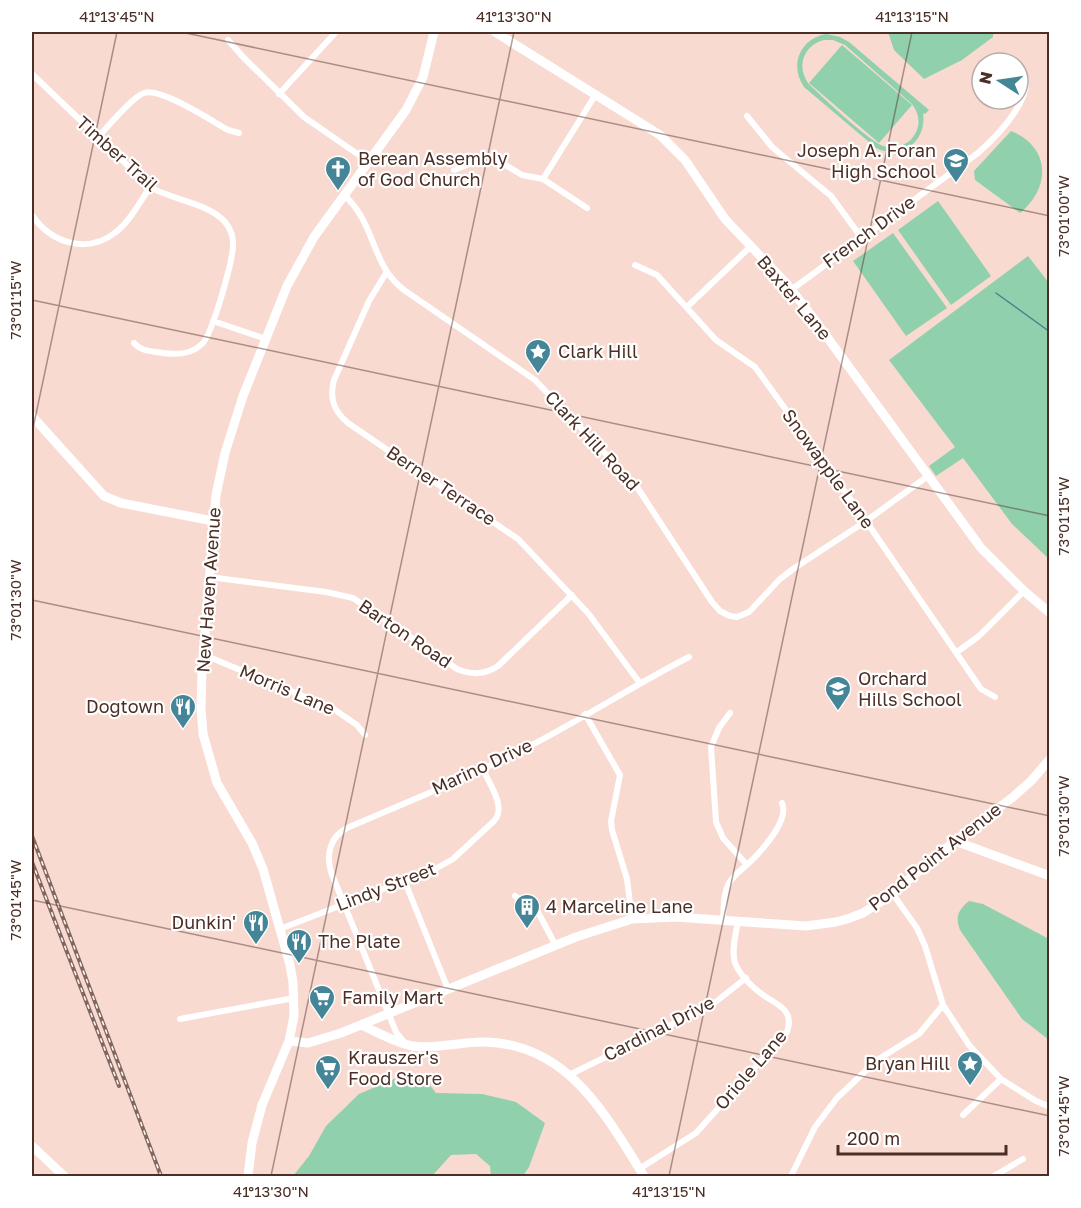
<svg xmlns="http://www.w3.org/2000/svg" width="1081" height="1208" viewBox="0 0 1081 1208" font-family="'Golos Text',sans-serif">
<rect width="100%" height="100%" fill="#f8dad1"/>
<path fill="#91d0ac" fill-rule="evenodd" d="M888,32H993V37L962,60L924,79L894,50Z
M826,34L840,37L849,42L929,110L925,114L923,113C927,141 902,161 876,148L804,87C789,65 800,39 826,34ZM824,40H833L845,45L912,104C919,113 921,124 915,134C909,145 895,150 883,146C869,141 820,95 808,83C796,66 804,45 824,40Z
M842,45L912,105L879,143L809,83Z
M1011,131C1051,147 1051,188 1020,213L975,180L974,171Z
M938,201L991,276L951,305L898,230Z
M893,233L947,308L906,336L853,261Z
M1028,256L1049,283V559L1012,524L963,458L936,476L929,466L955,447L889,360Z
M969,901L983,904L1049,939V1040L1022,1019L960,930C955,917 958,910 969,901Z
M420,1073L436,1093L482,1094L516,1102L545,1123L529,1167L523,1176H491L490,1166L476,1154L451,1155L432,1176H293L309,1156L326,1126L359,1094L399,1077Z"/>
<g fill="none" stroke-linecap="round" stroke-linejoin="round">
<path stroke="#4d808e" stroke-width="1.5" d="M996,293L1050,332"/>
<path stroke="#fff" stroke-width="6" d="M228,40L243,57L304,117L369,162
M1000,63L1007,61L1014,63
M32,74L150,187C172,200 209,203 225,222C230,228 233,235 233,243C234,258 212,335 202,344C192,354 177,355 163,353C152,351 142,352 134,343
M279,94L336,32
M747,116L772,147L831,196L861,237
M97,138C107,128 132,97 144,93C160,87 212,121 228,130L239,133
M454,170L477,161L497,160L522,175L543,179L587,208
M543,179L596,94
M344,195C377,225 370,264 404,290L535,380L637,487L712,602L720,611L730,616L737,617L749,612L780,579L793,569L866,521L928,476
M32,215C51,243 87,255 116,232C130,221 140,202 150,187
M635,265L657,275L716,340L755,367L866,521L981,689L995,697
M386,273L369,301L334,380C329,399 334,411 348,423L518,539L588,613L639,682
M791,290L978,153C996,137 1045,89 1018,65
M687,307L750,247
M213,321L266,339
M209,577L326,592L353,598L457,669C472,675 484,675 498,666L572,595
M957,652L979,636L1024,591
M204,655L332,708L357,725L365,735
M730,713L719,728L711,747L716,822L723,838L747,865
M585,714L620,775L611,821L612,830L627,879L632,919
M405,882L448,989
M892,893L917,928L925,946L943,1005L969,1045L1001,1079L1036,1101L1050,1107
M515,896L538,912L556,946
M723,920C724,908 723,894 729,883C736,872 748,865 756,856C767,844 789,819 782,803
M280,929L437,868L453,859L494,821C507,807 489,784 483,769
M180,1019L294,998
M404,1042L396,1032L331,872C326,854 330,837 347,828C407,802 468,778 526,748C581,720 634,685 689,657
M569,1075L713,1004L746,978
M963,1115L1001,1079
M639,1169L696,1133L787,1032C794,1012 781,1006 766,997C755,990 740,976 735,963C731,951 736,933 738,921
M791,1176L815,1127L837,1098L877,1060L919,1034L943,1005
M994,1176L1023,1159"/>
<path stroke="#fff" stroke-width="9" d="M495,32L660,135L685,160L725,219L786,283L811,315L981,548L1024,591L1050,613
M32,416L104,496L121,503L213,521
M955,841L1050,876
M361,1025C377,1032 394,1042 412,1046C432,1050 463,1041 485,1042C568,1044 605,1114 644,1176
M289,1041L308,1043L341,1033L576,937L632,919L675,917L806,926L836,922L850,918L863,913L885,899L955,841L1013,797L1031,781L1050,759
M32,1146L64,1176
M248,1176L252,1143L262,1105L289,1041L294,1016L293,982L290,965L263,869L252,843L217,783L203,734L201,708L202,671L216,495L225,453L243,396L287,286L314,237L406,110L423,77L434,32"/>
<defs>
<path id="rail" d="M32,836L161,1176
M32,862L119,1086"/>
</defs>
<use href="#rail" stroke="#83665d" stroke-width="4"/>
<use href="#rail" stroke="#fff" stroke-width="1.5" stroke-dasharray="4.5" stroke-linecap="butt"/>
</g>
<path fill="none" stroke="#4b2f26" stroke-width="1.5" stroke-opacity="0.45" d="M181,32L1050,216M32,300L1050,516M32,433L117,32M32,600L1050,816M32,900L1050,1116M271,1176L514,32M669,1176L912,32"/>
<defs>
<symbol id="school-pin" viewBox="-11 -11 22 30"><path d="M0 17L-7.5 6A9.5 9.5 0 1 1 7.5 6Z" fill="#448597" stroke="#fff"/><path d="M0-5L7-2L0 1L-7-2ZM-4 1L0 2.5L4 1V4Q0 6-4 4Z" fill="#fff"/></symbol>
<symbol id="church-pin" viewBox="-11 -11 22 30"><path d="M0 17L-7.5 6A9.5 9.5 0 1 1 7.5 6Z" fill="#448597" stroke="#fff"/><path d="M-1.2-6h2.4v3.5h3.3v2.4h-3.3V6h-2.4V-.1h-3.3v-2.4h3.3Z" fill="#fff"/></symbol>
<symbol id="sight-pin" viewBox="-11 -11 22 30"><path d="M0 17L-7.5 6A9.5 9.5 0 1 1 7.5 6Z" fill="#448597" stroke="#fff"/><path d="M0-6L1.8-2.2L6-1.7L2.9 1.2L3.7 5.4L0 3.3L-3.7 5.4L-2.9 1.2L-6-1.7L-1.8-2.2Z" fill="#fff"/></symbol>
<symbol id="restaurant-pin" viewBox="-11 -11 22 30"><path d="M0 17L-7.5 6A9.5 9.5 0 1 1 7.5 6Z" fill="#448597" stroke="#fff"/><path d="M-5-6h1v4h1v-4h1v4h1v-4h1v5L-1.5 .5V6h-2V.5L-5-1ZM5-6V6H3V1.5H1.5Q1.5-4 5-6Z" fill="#fff"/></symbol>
<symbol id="building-pin" viewBox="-11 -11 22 30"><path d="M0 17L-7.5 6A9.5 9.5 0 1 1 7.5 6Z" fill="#448597" stroke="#fff"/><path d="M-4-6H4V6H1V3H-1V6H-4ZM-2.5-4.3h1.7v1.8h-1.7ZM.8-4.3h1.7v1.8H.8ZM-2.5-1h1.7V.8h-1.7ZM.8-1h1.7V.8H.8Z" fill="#fff"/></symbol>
<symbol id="supermarket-pin" viewBox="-11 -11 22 30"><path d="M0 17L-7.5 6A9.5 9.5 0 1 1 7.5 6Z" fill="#448597" stroke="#fff"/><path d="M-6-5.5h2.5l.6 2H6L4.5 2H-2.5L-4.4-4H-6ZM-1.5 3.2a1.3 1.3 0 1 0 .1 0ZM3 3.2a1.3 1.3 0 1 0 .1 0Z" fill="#fff"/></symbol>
</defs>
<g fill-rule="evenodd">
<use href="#school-pin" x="941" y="146" width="30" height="40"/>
<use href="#church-pin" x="323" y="154" width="30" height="40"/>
<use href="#sight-pin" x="523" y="337" width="30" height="40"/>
<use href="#school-pin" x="823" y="674" width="30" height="40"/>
<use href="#restaurant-pin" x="168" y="692" width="30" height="40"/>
<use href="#building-pin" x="512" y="892" width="30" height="40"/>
<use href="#restaurant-pin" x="241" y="908" width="30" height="40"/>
<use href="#restaurant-pin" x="284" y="927" width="30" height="40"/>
<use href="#supermarket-pin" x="307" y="983" width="30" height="40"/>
<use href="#sight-pin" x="955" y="1049" width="30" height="40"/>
<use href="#supermarket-pin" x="313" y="1053" width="30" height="40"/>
</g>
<g text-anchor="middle" stroke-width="4.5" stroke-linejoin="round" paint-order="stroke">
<g font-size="18" fill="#4b2f26" stroke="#fff" text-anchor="start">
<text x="936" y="157" text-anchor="end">Joseph A. Foran<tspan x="936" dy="21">High School</tspan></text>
<text x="358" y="165">Berean Assembly<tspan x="358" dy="21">of God Church</tspan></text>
<text x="558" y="358">Clark Hill</text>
<text x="858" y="685">Orchard<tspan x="858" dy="21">Hills School</tspan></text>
<text x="164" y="713" text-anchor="end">Dogtown</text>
<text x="546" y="913">4 Marceline Lane</text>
<text x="236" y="929" text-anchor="end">Dunkin'</text>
<text x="318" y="948">The Plate</text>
<text x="342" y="1004">Family Mart</text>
<text x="348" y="1064">Krauszer's<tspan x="348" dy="21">Food Store</tspan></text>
<text x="950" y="1070" text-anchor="end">Bryan Hill</text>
</g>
<g font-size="18" fill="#4b2f26" stroke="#fff">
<text transform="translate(117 154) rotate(42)" y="6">Timber Trail</text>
<text transform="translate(869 232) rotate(-36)" y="6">French Drive</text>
<text transform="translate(794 298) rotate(50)" y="6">Baxter Lane</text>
<text transform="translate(592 441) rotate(47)" y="6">Clark Hill Road</text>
<text transform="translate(828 469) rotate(54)" y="6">Snowapple Lane</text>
<text transform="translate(441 486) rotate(34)" y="6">Berner Terrace</text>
<text transform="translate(209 590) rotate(-86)" y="6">New Haven Avenue</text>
<text transform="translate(405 634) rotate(34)" y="6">Barton Road</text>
<text transform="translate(287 690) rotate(23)" y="6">Morris Lane</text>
<text transform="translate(482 767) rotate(-25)" y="6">Marino Drive</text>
<text transform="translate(935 857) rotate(-38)" y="6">Pond Point Avenue</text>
<text transform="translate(386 887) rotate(-21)" y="6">Lindy Street</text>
<text transform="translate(659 1029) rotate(-27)" y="6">Cardinal Drive</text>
<text transform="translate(751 1070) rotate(-49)" y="6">Oriole Lane</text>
</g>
</g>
<rect width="1081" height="1208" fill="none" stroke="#ffffff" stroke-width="66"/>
<g transform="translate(1000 81) rotate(282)"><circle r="28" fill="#ffffff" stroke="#b7aca8" stroke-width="1.5"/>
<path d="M0-4.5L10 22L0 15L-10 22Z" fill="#448597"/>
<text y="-9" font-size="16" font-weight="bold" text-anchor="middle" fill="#4b2f26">N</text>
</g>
<path d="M838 1145v9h168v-9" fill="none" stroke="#4b2f26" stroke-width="3"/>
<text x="847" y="1145" font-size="18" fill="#4b2f26" stroke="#ffffff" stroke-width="4.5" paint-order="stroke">200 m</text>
<rect x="33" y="33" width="1015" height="1142" fill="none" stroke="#4b2f26" stroke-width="2"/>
<g font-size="15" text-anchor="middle" fill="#4b2f26">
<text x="117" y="22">41°13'45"N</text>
<text x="514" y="22">41°13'30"N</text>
<text x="912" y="22">41°13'15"N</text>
<text transform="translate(1064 216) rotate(-90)" y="5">73°01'00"W</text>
<text transform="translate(16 300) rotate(-90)" y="5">73°01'15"W</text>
<text transform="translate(1064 516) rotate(-90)" y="5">73°01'15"W</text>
<text transform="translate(16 600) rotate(-90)" y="5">73°01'30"W</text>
<text transform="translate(1064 816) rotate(-90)" y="5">73°01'30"W</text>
<text transform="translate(16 900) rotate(-90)" y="5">73°01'45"W</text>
<text transform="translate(1064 1116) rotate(-90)" y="5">73°01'45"W</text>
<text x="271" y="1197">41°13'30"N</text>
<text x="669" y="1197">41°13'15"N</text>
</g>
</svg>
